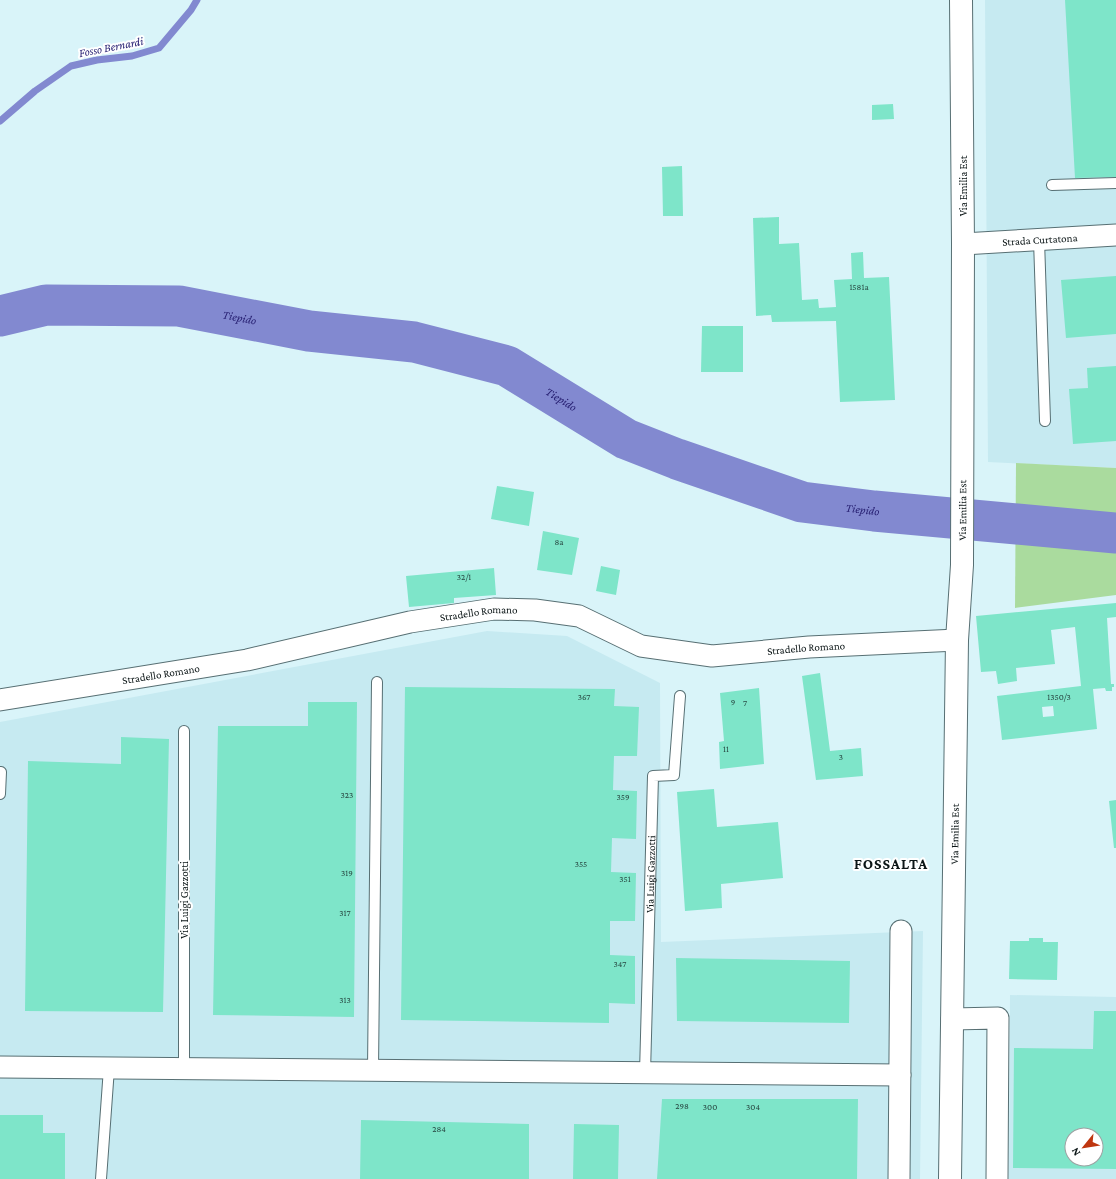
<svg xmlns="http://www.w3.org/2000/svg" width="1116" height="1179" viewBox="0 0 1116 1179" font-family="'Crimson Pro',serif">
<rect width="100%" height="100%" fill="#d9f4f9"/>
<path fill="#c6eaf1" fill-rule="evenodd" d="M985,0H1116V468L988,462Z
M487,631L567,636L660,683L661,942L923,931L920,1179H0V722Z
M1010,995L1116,997V1179H1009ZM1072,1135H1096V1159H1072Z"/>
<path fill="#aadb9e" d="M1016,463L1116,468V595L1015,608Z"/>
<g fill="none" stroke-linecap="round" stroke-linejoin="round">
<path stroke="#8289d0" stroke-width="7" d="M0,121L35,91L71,66L97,60L132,56L159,48L191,10L197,0"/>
<path stroke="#8289d0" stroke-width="41" id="s1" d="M0,316L46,305L179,306L309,331L414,342L507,366L626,439L677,459L802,502L874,511L1116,533"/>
</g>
<path fill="#7ee5c9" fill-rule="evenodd" d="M1065,0H1116V177L1075,178Z
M893,104L894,119L872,120V105Z
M682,166L683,216H663L662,167Z
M779,217V244L799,243L802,300L818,299L819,308L836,307L834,280L852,279L851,253L863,252L864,278L889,277L895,400L840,402L836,321L772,322L771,315L756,316L753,218Z
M1116,276V334L1066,338L1061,280Z
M702,326H743V372H701Z
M1116,366V441L1073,444L1069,389L1088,388L1087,368Z
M497,486L534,492L529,526L491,519Z
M543,531L579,538L572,575L537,570Z
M601,566L620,570L616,595L596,591Z
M494,568L496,595L454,598V603L409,607L406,576Z
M1116,603V617L1107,618L1111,684H1114V687H1112V691H1106L1105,688L1093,689L1097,729L1002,740L997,696L1081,686L1075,627L1051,630L1055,664L1016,668L1017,681L998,684L996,671L981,672L976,616ZM1053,706L1054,716L1043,717L1042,707Z
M820,673L830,751L861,748L863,776L816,780L802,676Z
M405,687L615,689L614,706L639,707L637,756H614L613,790L637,791L636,839L612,838L611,872L636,873L635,921H610V955L635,956V1004L609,1003V1023L401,1020Z
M759,688L764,764L720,769L719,742L724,741L720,693Z
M308,702H357L354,1017L213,1015L218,726H308Z
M121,737L169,739L163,1012L25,1011L28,761L121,764Z
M714,789L717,827L778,822L783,878L721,884L722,908L685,911L677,792Z
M1116,800V848H1114L1109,801Z
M1029,938H1043V942H1058L1057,980L1009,979L1010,941H1029Z
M676,958L850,961L849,1023L677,1021Z
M1094,1011H1116V1169L1013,1168L1014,1048L1093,1049ZM1072,1135H1096V1159H1072Z
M662,1099H858L857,1179H657Z
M0,1115H43V1133H65V1179H0Z
M361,1120L529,1124V1179H360Z
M574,1124L619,1125L618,1179H573Z"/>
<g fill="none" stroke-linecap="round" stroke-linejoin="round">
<defs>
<g id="service">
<path d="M1052,185L1116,183"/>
<path d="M1039,240L1045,421"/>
<path d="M0,794L1,772"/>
<path d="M184,1069V731"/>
<path d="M373,1070L377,682"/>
<path id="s2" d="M645,1073L653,776L674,775L680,696"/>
<path d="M101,1179L109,1068"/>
</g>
<g id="minor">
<path id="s3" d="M963,244L1116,235"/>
<path id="s4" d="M0,700L247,660L410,622L494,609L535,610L579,616L641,646L712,656L809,647L957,640"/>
<path d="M952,1019L998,1018L997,1179"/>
<path d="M0,1067L900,1075"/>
<path d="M899,1179L901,931"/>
</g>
<g id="primary">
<path id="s5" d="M950,1179L957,640L962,565L963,244L961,0"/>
</g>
</defs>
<use href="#service" stroke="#576f73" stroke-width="12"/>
<use href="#minor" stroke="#576f73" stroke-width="23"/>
<use href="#primary" stroke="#576f73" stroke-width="24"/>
<use href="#service" stroke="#fff" stroke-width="10"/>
<use href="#minor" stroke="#fff" stroke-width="21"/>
<use href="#primary" stroke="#fff" stroke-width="22"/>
</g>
<g text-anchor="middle" stroke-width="4" stroke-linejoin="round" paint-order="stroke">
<g font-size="9" fill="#284943">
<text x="859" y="290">1581a</text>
<text x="559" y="545">8a</text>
<text x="464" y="580">32/1</text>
<text x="584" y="700">367</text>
<text x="1059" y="700">1350/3</text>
<text x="733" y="705">9</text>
<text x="745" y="706">7</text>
<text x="726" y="752">11</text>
<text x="841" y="760">3</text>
<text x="347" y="798">323</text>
<text x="623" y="800">359</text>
<text x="581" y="867">355</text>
<text x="347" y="876">319</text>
<text x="625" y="882">351</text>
<text x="345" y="916">317</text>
<text x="620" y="967">347</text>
<text x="345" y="1003">313</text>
<text x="682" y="1109">298</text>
<text x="710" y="1110">300</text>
<text x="753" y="1110">304</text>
<text x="439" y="1132">284</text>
</g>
<g font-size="11" fill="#0b1516" stroke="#fff">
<text transform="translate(963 186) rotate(-90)" y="4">Via Emilia Est</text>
<text dy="4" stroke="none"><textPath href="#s3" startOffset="77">Strada Curtatona</textPath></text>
<text dy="4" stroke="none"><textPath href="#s5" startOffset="669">Via Emilia Est</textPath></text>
<text dy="4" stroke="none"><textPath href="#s4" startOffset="487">Stradello Romano</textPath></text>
<text dy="4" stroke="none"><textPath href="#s4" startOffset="823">Stradello Romano</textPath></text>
<text dy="4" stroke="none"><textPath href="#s4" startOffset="163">Stradello Romano</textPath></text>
<text dy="4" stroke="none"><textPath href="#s5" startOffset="345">Via Emilia Est</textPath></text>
<text dy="4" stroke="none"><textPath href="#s2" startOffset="199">Via Luigi Gazzotti</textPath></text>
<text transform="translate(184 900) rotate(-90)" y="4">Via Luigi Gazzotti</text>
</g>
<g font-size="12" font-style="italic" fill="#282173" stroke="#fff">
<text transform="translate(111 47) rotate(-11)" y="4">Fosso Bernardi</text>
<text dy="4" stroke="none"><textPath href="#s1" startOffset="242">Tiepido</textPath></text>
<text dy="4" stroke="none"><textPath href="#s1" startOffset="578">Tiepido</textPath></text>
<text dy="4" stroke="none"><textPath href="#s1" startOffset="902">Tiepido</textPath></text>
</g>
<g font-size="15" font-weight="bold" letter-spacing="1" fill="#0b1516" stroke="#fff">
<text x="891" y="869">FOSSALTA</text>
</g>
</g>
<g transform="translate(1084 1147) rotate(240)"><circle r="19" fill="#ffffff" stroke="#9da1a2"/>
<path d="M0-3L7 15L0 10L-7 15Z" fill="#bf3610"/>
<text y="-6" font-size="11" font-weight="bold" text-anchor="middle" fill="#0b1516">N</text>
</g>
</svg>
